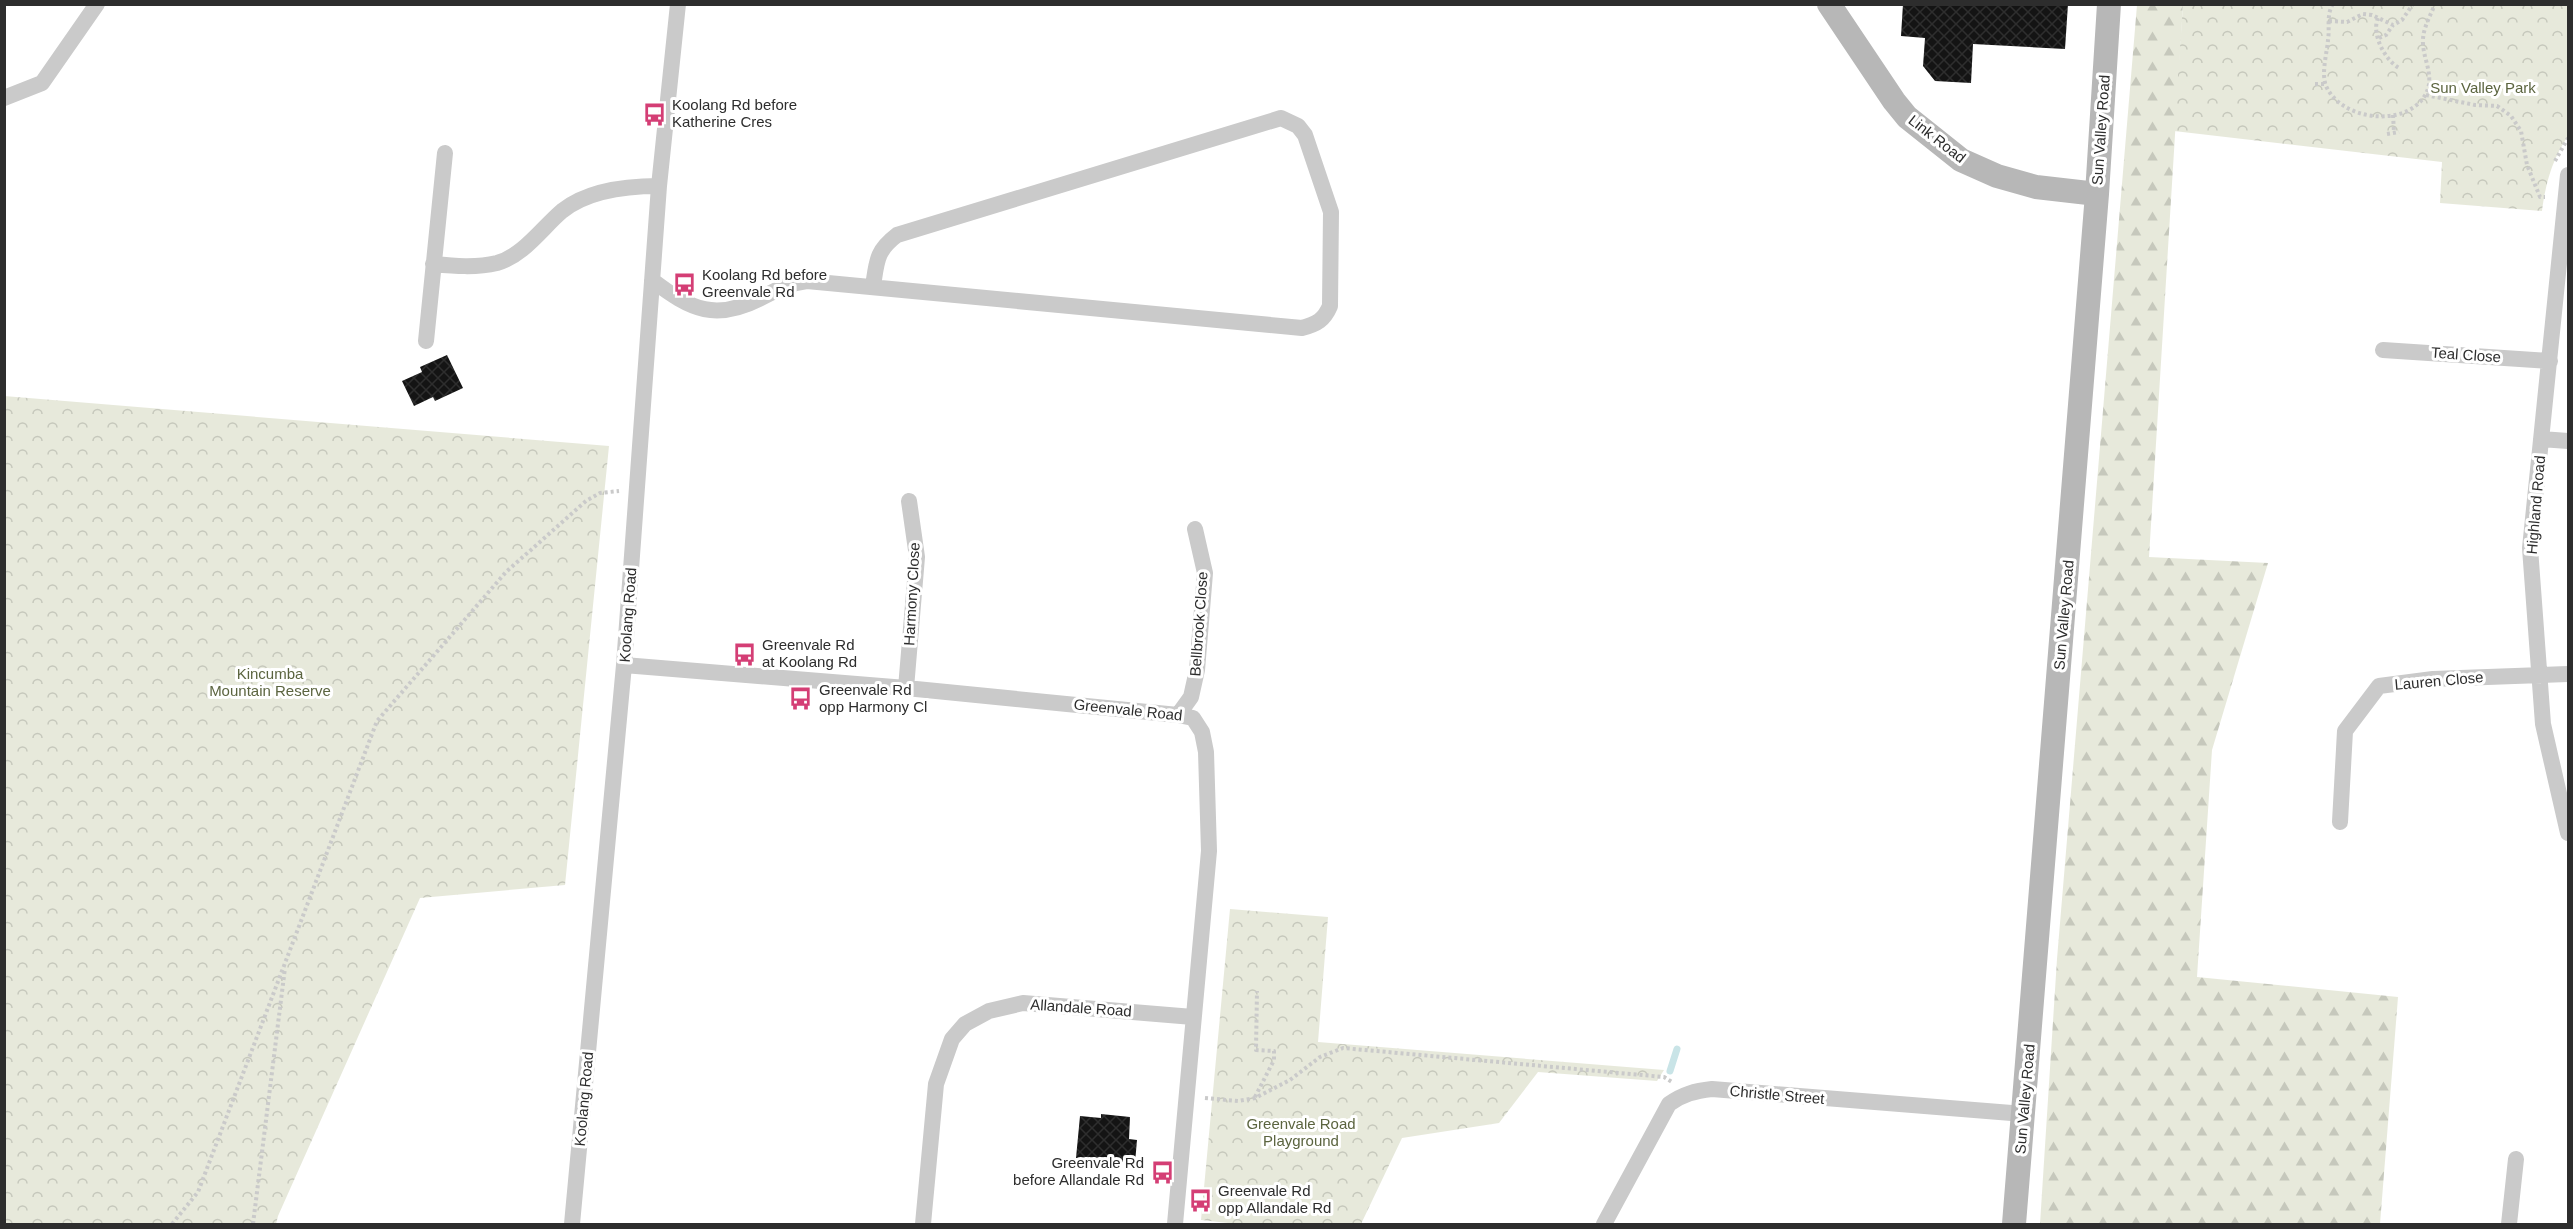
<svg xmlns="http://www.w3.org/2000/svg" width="2573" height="1229" viewBox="0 0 2573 1229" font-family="Arial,sans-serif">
<defs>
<pattern id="forest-firs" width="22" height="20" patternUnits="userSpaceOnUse" patternTransform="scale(1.5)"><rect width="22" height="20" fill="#e7e9db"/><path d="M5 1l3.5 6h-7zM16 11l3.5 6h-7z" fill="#c6c8bc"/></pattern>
<pattern id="park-crowns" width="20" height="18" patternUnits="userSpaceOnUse" patternTransform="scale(1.5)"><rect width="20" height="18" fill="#e7e9db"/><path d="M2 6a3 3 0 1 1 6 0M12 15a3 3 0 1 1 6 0" fill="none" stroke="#c6c8bc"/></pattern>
<pattern id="building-cross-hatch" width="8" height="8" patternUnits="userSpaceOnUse" patternTransform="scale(1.5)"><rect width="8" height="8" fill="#141414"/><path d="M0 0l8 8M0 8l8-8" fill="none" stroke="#2e2e2e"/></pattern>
</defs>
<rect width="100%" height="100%" fill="#fff"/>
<path fill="url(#forest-firs)" d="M2137,5H2183L2149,557L2268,563L2212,750L2197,977L2398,997L2380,1224H2040L2057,959Z"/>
<path fill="url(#park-crowns)" d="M2183,5H2568V136C2552,160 2546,182 2542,211L2440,203L2442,162L2174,131Z
M4,396L609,446L565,885L420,898L278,1216L276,1224H5Z
M1230,909L1328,917L1318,1042L1664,1070L1657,1081L1538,1072L1499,1123L1402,1138L1361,1224H1237L1201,1220Z"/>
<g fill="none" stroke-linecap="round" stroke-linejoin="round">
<path stroke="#c9e4e7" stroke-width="7" d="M1670,1071L1677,1049"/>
</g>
<path fill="url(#building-cross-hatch)" d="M1903,4H2068L2065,49L1973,44L1971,83L1935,81L1923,66L1925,38L1901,36Z
M447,355L463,388L435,401L433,397L414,406L402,381L422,372L420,367Z
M1101,1114L1130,1117L1129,1139L1137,1140L1135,1163L1076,1158L1080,1116L1101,1118Z"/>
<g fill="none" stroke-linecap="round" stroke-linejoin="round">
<path stroke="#cacaca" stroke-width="4" stroke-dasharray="3 3" stroke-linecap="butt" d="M2333,4C2326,15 2330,28 2328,40C2327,53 2321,73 2326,86C2341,120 2403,128 2424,97C2436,79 2424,62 2423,44C2422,29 2430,17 2435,4
M2378,18C2371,34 2385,60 2399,68
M2329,21L2347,22L2363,14L2372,15L2393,25L2402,20L2413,4
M2379,38L2386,35L2393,25
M2315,84H2326
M2426,95L2475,105L2497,106L2511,116L2521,131L2527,165L2540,197H2545
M2393,115L2394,132
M2387,134L2399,132
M2555,161L2568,138
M1255,1097L1274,1060V1051L1256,1050L1257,991
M1205,1098L1238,1101L1255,1098L1290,1080L1320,1057L1343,1048L1664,1077L1672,1082
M172,1224L198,1192L377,721L506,572L586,501L600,493L619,491
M253,1224L285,968"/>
<path stroke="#cacaca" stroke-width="16" d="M4,98L42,83L97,4
M2568,175L2530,548L2543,724L2568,833
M433,264C454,266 476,268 497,263C523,256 542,228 562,211C588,190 626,186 659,186
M652,280C691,310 716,322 763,297C778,289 790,283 807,281L1302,328C1317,324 1324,320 1330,306L1331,212L1305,135L1298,126L1281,118L897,235C876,251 877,261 873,286
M426,341L445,153
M2383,350L2550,361
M2541,439L2568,441
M624,665L906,688L1178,715L1193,718L1202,732L1206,752L1209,851L1175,1224
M906,688L917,557L909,501
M1178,715L1191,697L1197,670L1205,573L1195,529
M2340,822L2345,731L2379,686L2433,679L2568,674
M572,1224L624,665L659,186L678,4
M923,1224L936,1084L952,1039L965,1024L989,1011L1023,1003L1193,1017
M1604,1224L1669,1104C1683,1094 1695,1091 1712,1089L2024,1114
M2509,1224L2516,1159"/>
<path stroke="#b7b7b7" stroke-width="24" d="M1829,4L1894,101L1907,117L1961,160L1997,176L2036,187L2097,194
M2014,1224L2097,194L2109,4"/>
</g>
<defs>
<symbol id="bus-bare" viewBox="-9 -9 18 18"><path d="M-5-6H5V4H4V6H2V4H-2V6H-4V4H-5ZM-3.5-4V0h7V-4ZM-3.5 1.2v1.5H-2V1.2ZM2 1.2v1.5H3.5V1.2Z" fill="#d43e75" stroke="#fff" stroke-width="2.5" paint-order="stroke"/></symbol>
</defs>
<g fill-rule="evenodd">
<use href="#bus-bare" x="638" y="98" width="33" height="33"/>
<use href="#bus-bare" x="668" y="268" width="33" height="33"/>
<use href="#bus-bare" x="728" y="638" width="33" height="33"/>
<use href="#bus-bare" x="784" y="682" width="33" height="33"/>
<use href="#bus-bare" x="1146" y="1156" width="33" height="33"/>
<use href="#bus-bare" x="1184" y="1184" width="33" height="33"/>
</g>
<g text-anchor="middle" stroke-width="6" stroke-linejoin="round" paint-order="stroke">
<g font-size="15" fill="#5b643f" stroke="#fff">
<text x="2483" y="93">Sun Valley Park</text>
<text x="270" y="679">Kincumba<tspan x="270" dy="17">Mountain Reserve</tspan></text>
<text x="1301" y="1129">Greenvale Road<tspan x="1301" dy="17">Playground</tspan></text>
</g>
<g font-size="15" fill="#2d2d2d" stroke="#fff" text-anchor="start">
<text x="672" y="110">Koolang Rd before<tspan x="672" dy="17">Katherine Cres</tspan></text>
<text x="702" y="280">Koolang Rd before<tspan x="702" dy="17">Greenvale Rd</tspan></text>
<text x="762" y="650">Greenvale Rd<tspan x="762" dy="17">at Koolang Rd</tspan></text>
<text x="819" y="695">Greenvale Rd<tspan x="819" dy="17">opp Harmony Cl</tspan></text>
<text x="1144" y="1168" text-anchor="end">Greenvale Rd<tspan x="1144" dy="17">before Allandale Rd</tspan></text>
<text x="1218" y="1196">Greenvale Rd<tspan x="1218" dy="17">opp Allandale Rd</tspan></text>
</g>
<g font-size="15" fill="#2d2d2d" stroke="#fff">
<text transform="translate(2101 130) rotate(-86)" y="5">Sun Valley Road</text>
<text transform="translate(1937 139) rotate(38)" y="5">Link Road</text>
<text transform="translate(2466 355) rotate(4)" y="5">Teal Close</text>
<text transform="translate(2536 505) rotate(-85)" y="5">Highland Road</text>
<text transform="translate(912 594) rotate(-87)" y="5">Harmony Close</text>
<text transform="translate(628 615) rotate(-86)" y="5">Koolang Road</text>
<text transform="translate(2064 615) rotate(-85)" y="5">Sun Valley Road</text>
<text transform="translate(1199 624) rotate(-86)" y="5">Bellbrook Close</text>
<text transform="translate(2439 681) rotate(-5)" y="5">Lauren Close</text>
<text transform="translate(1128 710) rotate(6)" y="5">Greenvale Road</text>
<text transform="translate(1081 1008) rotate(4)" y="5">Allandale Road</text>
<text transform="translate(1777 1095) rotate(5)" y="5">Christle Street</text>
<text transform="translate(584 1099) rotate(-85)" y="5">Koolang Road</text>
<text transform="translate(2025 1099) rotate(-85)" y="5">Sun Valley Road</text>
</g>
</g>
<rect width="2573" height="1229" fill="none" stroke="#2d2d2d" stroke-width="12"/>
</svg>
